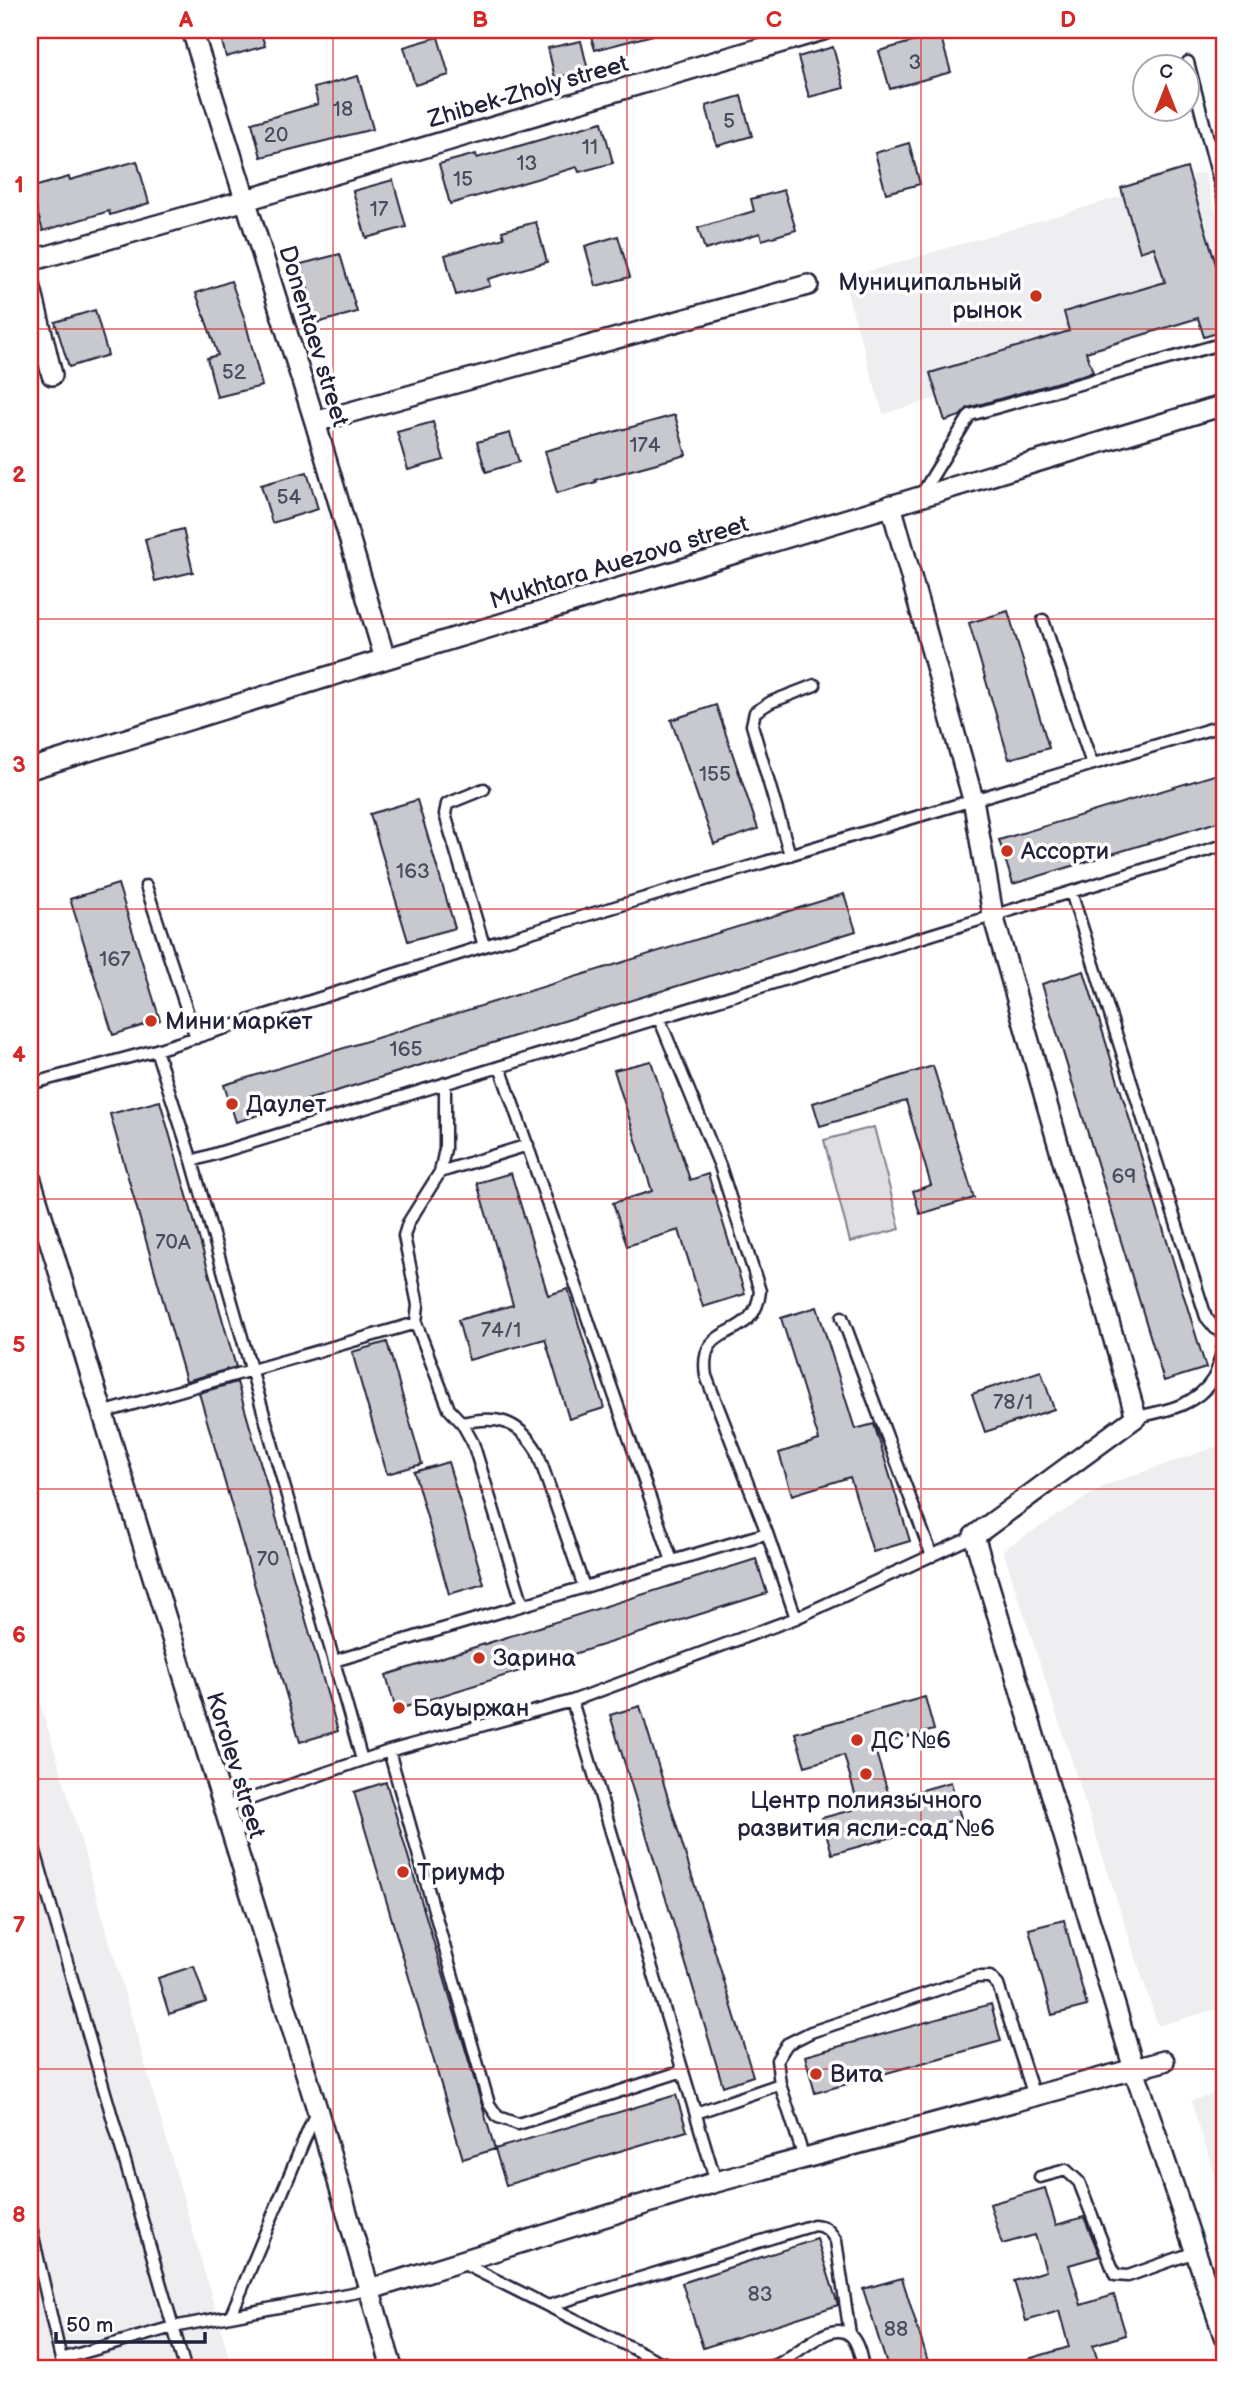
<svg xmlns="http://www.w3.org/2000/svg" width="1254" height="2398" viewBox="0 0 1254 2398" font-family="'Balsamiq Sans',sans-serif">
<rect width="100%" height="100%" fill="#fff"/>
<filter id="ink" filterUnits="userSpaceOnUse"><feTurbulence type="fractalNoise" baseFrequency=".0143" numOctaves="2"/><feDisplacementMap in="SourceGraphic" scale="14" xChannelSelector="R" yChannelSelector="G"/><feConvolveMatrix kernelMatrix="1 2 1 2 8 2 1 2 1" color-interpolation-filters="sRGB"/></filter>
<g filter="url(#ink)">
<path fill="#eeeef1" d="M1204,172L1224,242V313L883,414L843,279Z
M1224,1444V2007L1158,2026L1003,1550L1106,1485Z
M30,1671L60,1768L232,2368H30Z
M1224,2091V2205L1191,2101Z"/>
<path fill="#dfdfe2" stroke="#80808e" stroke-width="2" d="M874,1127L900,1229L850,1242L824,1140Z"/>
<path fill="#c8c8cf" stroke="#22223b" stroke-width="2" d="M219,30H260L265,46L226,57Z
M589,30H652L653,35L595,50Z
M940,34L951,72L890,89L879,51Z
M438,37L449,75L415,85L404,47Z
M581,41L588,70L555,78L548,48Z
M833,47L844,88L809,97L798,57Z
M358,76L373,129L261,157L252,123L318,104L314,88Z
M741,96L752,136L717,146L706,106Z
M602,122L613,163L579,172L577,167L450,204L439,164L476,154L477,158Z
M909,143L920,184L886,193L875,153Z
M137,161L149,203L110,215L109,211L43,231L30,188L69,177L70,180Z
M1187,168L1224,291V331L1204,337L1198,318L1086,352L1093,372L968,408L960,416L945,421L930,373L1069,331L1064,312L1165,282L1154,247L1140,252L1121,188Z
M393,180L406,227L366,238L353,191Z
M784,190L796,230L762,240L760,233L705,250L698,228L754,211L751,199Z
M536,222L547,262L488,279L490,286L456,295L445,255L504,238L502,231Z
M618,236L630,277L596,286L585,246Z
M340,254L357,312L317,323L301,264Z
M231,281L245,320L262,386L217,397L207,358L218,355L196,293Z
M95,310L108,355L69,367L55,322Z
M675,415L686,455L595,480L596,482L557,493L545,451Z
M433,422L444,460L408,470L397,432Z
M510,433L519,462L486,472L477,442Z
M307,472L318,509L272,523L261,485Z
M183,529L193,572L155,581L145,539Z
M1008,611L1049,748L1009,759L969,623Z
M716,705L758,829L714,844L671,720Z
M1224,772V820L1013,884L999,840Z
M417,800L455,928L408,941L370,814Z
M118,884L160,1020L113,1035L70,899Z
M844,894L856,931L236,1122L224,1085Z
M1084,971L1206,1368L1164,1381L1042,984Z
M651,1061L690,1180L708,1174L745,1294L703,1307L679,1230L627,1246L613,1203L652,1191L614,1070Z
M933,1066L974,1198L920,1214L913,1191L931,1185L906,1101L820,1126L813,1103Z
M160,1101L236,1367L186,1381L110,1114Z
M511,1173L548,1295L568,1289L604,1408L569,1419L545,1339L469,1360L458,1320L513,1305L477,1183Z
M817,1307L855,1429L874,1424L910,1541L873,1552L850,1477L792,1495L779,1453L819,1440L781,1318Z
M387,1342L422,1464L387,1474L352,1352Z
M1041,1371L1054,1409L985,1432L972,1394Z
M237,1382L338,1731L300,1742L199,1393Z
M448,1462L484,1584L449,1594L414,1472Z
M756,1559L767,1593L396,1710L386,1675Z
M925,1697L934,1730L874,1746L890,1799L951,1782L961,1818L832,1854L822,1818L859,1808L844,1755L805,1766L795,1733Z
M640,1706L753,2076L723,2086L610,1715Z
M386,1782L495,2149L463,2159L354,1792Z
M1064,1920L1087,2006L1052,2015L1029,1929Z
M194,1966L206,2002L169,2014L158,1978Z
M991,2004L1001,2041L815,2093L805,2056Z
M676,2095L687,2131L506,2185L495,2149Z
M1045,2188L1056,2225L1084,2217L1100,2256L1069,2265L1081,2305L1114,2295L1126,2335L1093,2345L1100,2368H1012L1011,2364L1069,2347L1059,2311L1026,2321L1014,2281L1046,2271L1035,2235L1002,2244L990,2204Z
M817,2239L838,2305L703,2348L682,2283Z
M902,2278L930,2368H888L863,2289Z"/>
<g fill="none" stroke-linecap="round" stroke-linejoin="round">
<defs>
<path id="service" d="M1188,62L1224,200
M921,495L970,415L1224,343
M1043,620L1092,764
M484,789L447,804L445,814L484,946
M790,855L752,725L755,712L771,702L815,685
M146,886L196,1038
M1071,892L1206,1317L1215,1328L1224,1334
M659,1018L720,1166L760,1291C755,1345 697,1318 706,1376L767,1533L796,1618
M156,1050L192,1161L362,1760
M500,1067L672,1561
M445,1083V1149L440,1172L408,1223L404,1236L418,1305L416,1323L449,1409L462,1423L473,1443L523,1605
M30,1084L156,1050L484,946L1224,725
M192,1161L1224,845
M440,1172L528,1145
M842,1317L932,1556
M102,1413L416,1323
M1136,1417C1165,1411 1196,1406 1213,1379C1219,1369 1221,1354 1224,1342
M462,1423C497,1415 518,1420 537,1451L584,1587
M334,1661L767,1533
M572,1701L796,1618L974,1536
M389,1751L489,2104L498,2117L518,2124L683,2071
M224,1808L389,1751L572,1701L716,2182
M30,1834L185,2368
M780,2084L777,2060L787,2044L811,2032L976,1977H990L998,1985L1034,2096
M696,2113L780,2084L804,2158
M1040,2177L1066,2170L1079,2182L1115,2275L1128,2276L1195,2252
M30,2223L63,2368
M462,2263L658,2361L682,2368
M548,2306L814,2225C826,2226 830,2231 836,2241L850,2334
M231,2315L316,2112
M61,2359L173,2327L368,2290
M756,2368C764,2368 771,2367 778,2364C796,2356 833,2316 852,2337C859,2345 861,2358 863,2368"/>
<path id="minor" d="M192,30L315,422L385,659
M30,261L246,200L823,30
M30,284L52,375
M315,422L808,285
M891,505L973,799L993,915L1136,1417L974,1536L1134,2069L1224,2336
M30,769L385,659L1224,405
M30,1177L317,2109L392,2368
M368,2290L716,2182L1164,2061"/>
</defs>
<use href="#service" stroke="#22223b" stroke-width="15"/>
<use href="#minor" stroke="#22223b" stroke-width="24"/>
<use href="#service" stroke="#fff" stroke-width="10"/>
<use href="#minor" stroke="#fff" stroke-width="19"/>
</g>
</g>
<path fill="none" stroke="#d62828" stroke-width="2" stroke-opacity="0.55" d="M333,30V2368M627,30V2368M921,30V2368M30,329H1224M30,619H1224M30,909H1224M30,1199H1224M30,1489H1224M30,1779H1224M30,2069H1224"/>
<g fill="#c8321e" stroke="#fff" stroke-width="2.5">
<circle cx="1036" cy="296" r="7"/>
<circle cx="1007" cy="851" r="7"/>
<circle cx="151" cy="1021" r="7"/>
<circle cx="232" cy="1104" r="7"/>
<circle cx="479" cy="1658" r="7"/>
<circle cx="399" cy="1708" r="7"/>
<circle cx="857" cy="1740" r="7"/>
<circle cx="866" cy="1774" r="7"/>
<circle cx="403" cy="1872" r="7"/>
<circle cx="816" cy="2074" r="7"/>
</g>
<g text-anchor="middle" stroke-width="7" stroke-linejoin="round" paint-order="stroke">
<g font-size="21" fill="#4c4c60">
<text x="915" y="69">3</text>
<text x="343" y="116">18</text>
<text x="729" y="128">5</text>
<text x="276" y="142">20</text>
<text x="590" y="154">11</text>
<text x="527" y="170">13</text>
<text x="463" y="186">15</text>
<text x="379" y="216">17</text>
<text x="234" y="379">52</text>
<text x="645" y="452">174</text>
<text x="289" y="504">54</text>
<text x="715" y="781">155</text>
<text x="413" y="878">163</text>
<text x="115" y="966">167</text>
<text x="406" y="1056">165</text>
<text x="1124" y="1183">69</text>
<text x="173" y="1249">70А</text>
<text x="501" y="1337">74/1</text>
<text x="1013" y="1409">78/1</text>
<text x="268" y="1566">70</text>
<text x="760" y="2301">83</text>
<text x="896" y="2336">88</text>
</g>
<g font-size="24" fill="#22223b" stroke="#fff">
<text transform="translate(528 91) rotate(-16)" y="8">Zhibek-Zholy street</text>
<text transform="translate(314 336) rotate(73)" y="8">Donentaev street</text>
<text transform="translate(619 562) rotate(-17)" y="8">Mukhtara Auezova street</text>
<text transform="translate(236 1765) rotate(73)" y="8">Korolev street</text>
</g>
<g font-size="24" fill="#22223b" stroke="#fff" text-anchor="start">
<text x="1022" y="290" text-anchor="end">Муниципальный<tspan x="1022" dy="28">рынок</tspan></text>
<text x="1021" y="859">Ассорти</text>
<text x="165" y="1029">Мини маркет</text>
<text x="246" y="1112">Даулет</text>
<text x="493" y="1666">Зарина</text>
<text x="413" y="1716">Бауыржан</text>
<text x="871" y="1748">ДС №6</text>
<text x="866" y="1808" text-anchor="middle">Центр полиязычного<tspan x="866" dy="28">развития ясли-сад №6</tspan></text>
<text x="417" y="1880">Триумф</text>
<text x="830" y="2082">Вита</text>
</g>
</g>
<rect width="1254" height="2398" fill="none" stroke="#fff" stroke-width="77"/>
<g transform="translate(1166 88)"><circle r="33" fill="#ffffff" stroke="#a7a7b1" stroke-width="2"/>
<path d="M0-5L12 26L0 18L-12 26Z" fill="#c8321e"/>
<text y="-10" font-size="19" font-weight="bold" text-anchor="middle" fill="#22223b">С</text>
</g>
<path d="M56 2332v10h149v-10" fill="none" stroke="#22223b" stroke-width="3.5"/>
<text x="66" y="2332" font-size="21" fill="#22223b" stroke="#ffffff" stroke-width="5" paint-order="stroke">50 m</text>
<rect x="38" y="38" width="1178" height="2322" fill="none" stroke="#d62828" stroke-width="2.5"/>
<g font-size="23" text-anchor="middle" font-weight="bold" fill="#d62828">
<text x="186" y="27">A</text>
<text x="480" y="27">B</text>
<text x="774" y="27">C</text>
<text x="1068" y="27">D</text>
<text x="19" y="192">1</text>
<text x="19" y="482">2</text>
<text x="19" y="772">3</text>
<text x="19" y="1062">4</text>
<text x="19" y="1352">5</text>
<text x="19" y="1642">6</text>
<text x="19" y="1932">7</text>
<text x="19" y="2222">8</text>
</g>
</svg>
